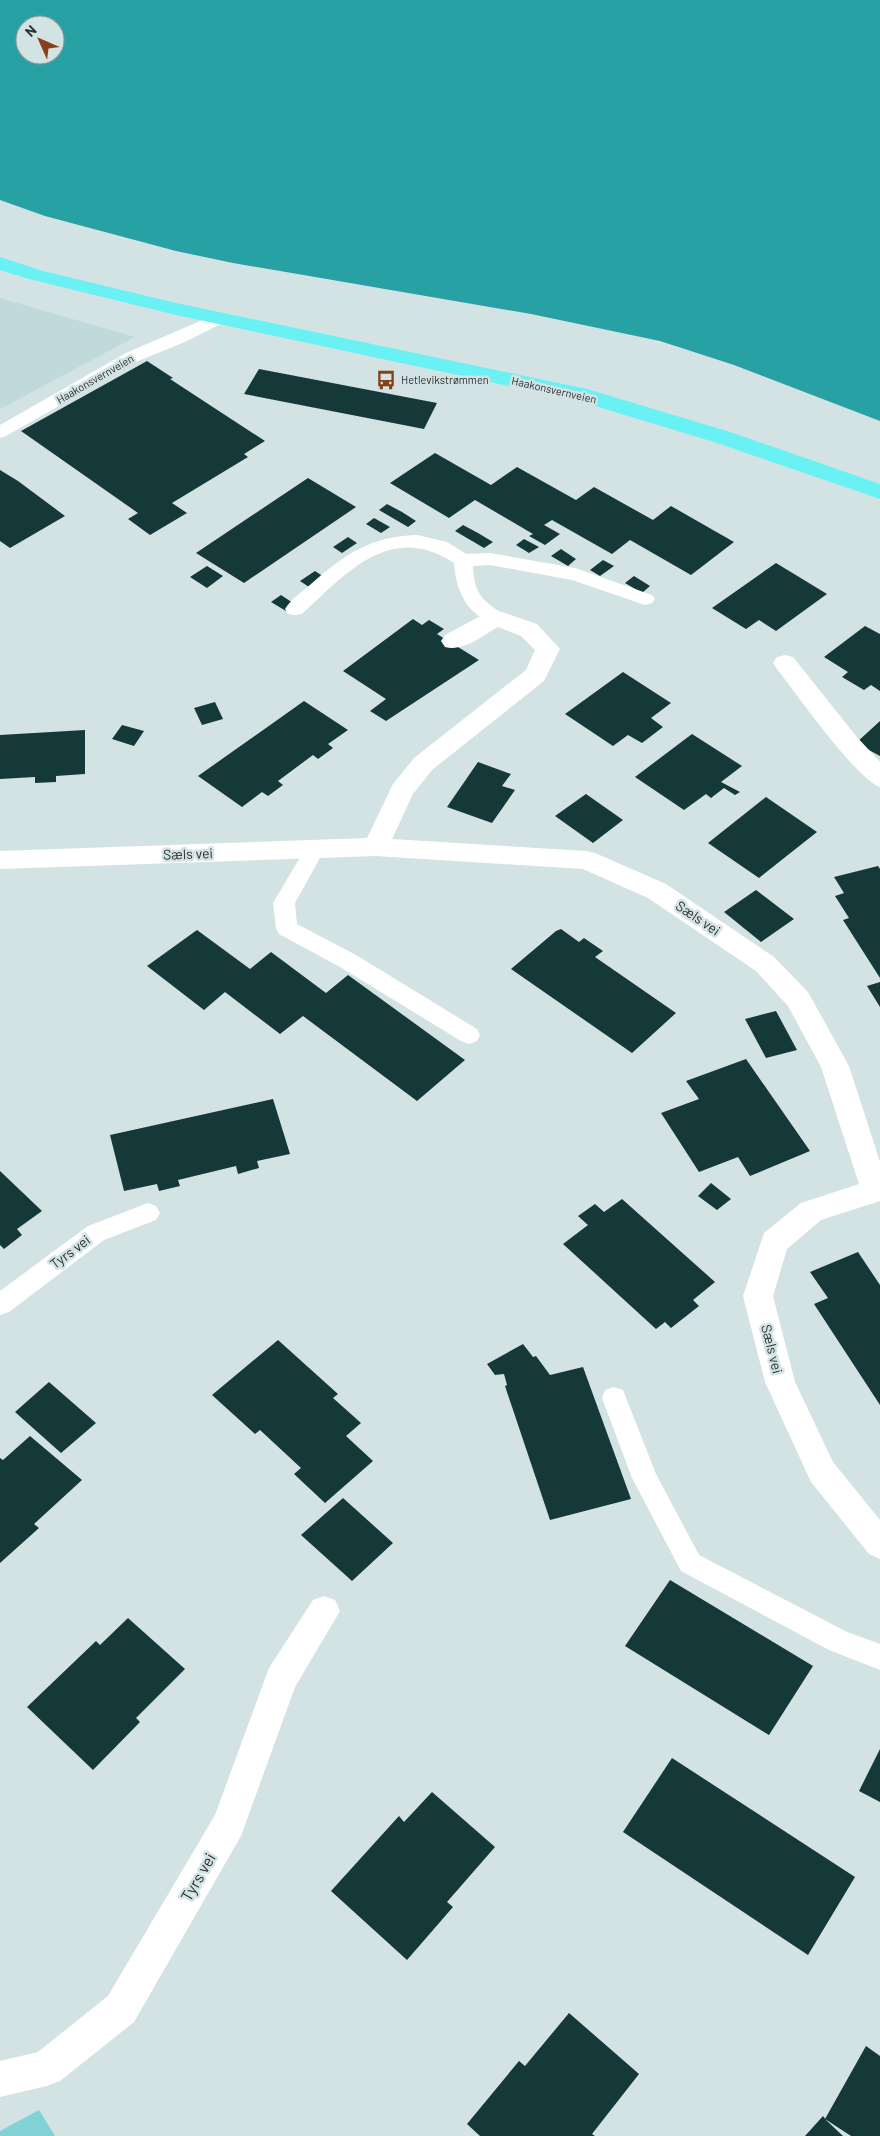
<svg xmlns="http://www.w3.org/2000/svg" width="880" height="2136" viewBox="0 0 880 2136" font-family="Barlow,sans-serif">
<rect width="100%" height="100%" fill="#d3e3e3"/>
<path fill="#c0d9da" d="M0,298L135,337L0,409Z"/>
<path fill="#80d2d4" d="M39,2110L55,2136H0V2131Z"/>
<path fill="#28a1a5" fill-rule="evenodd" d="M0,0H880V421L734,365L660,341L531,314L233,263L176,251L45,216L0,200ZM25,25H55V55H25Z"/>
<path fill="#153839" d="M147,361L173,378L170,379L265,441L244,454L248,457L172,503L187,513L150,535L128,519L138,513L21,431Z
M259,369L437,403L424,429L244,394Z
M435,453L491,485L517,467L576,500L594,487L653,520L671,506L734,542L691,575L630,540L612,554L552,520L544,525L560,534L545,545L529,536L533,534L475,500L449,518L390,483Z
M0,470L18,481L65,516L10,548L0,541Z
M308,478L356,507L244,583L196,553Z
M387,504L402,512L416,521L408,527L379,510Z
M374,518L390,527L381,533L366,524Z
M463,525L478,533L493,542L484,548L455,531Z
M348,537L357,543L342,553L333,547Z
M524,539L539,547L529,553L516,545Z
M561,549L576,559L568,566L551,556Z
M603,560L614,566L600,576L590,570Z
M776,563L827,594L776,631L759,620L746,629L712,608Z
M207,566L223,576L207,588L190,577Z
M315,571L324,577L309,587L300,581Z
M634,576L650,586L642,593L625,583Z
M281,595L296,605L286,611L271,602Z
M413,619L422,625L429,620L444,629L437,634L479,660L386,721L370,711L386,699L343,671Z
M865,626L880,634V691L871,685L864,690L842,677L848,672L824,657Z
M623,672L671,703L651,718L663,727L642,743L628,735L613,746L565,714Z
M304,701L348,730L328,744L333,748L318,759L313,755L278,781L283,785L268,796L262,792L242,807L198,776Z
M215,702L223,719L202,725L194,708Z
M880,721V756L856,743Z
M122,725L144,731L134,746L112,739Z
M85,730V774L56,776V782L35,783V777L0,779V735Z
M692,734L742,766L721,782L740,792L735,795L724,788L711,798L706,794L684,810L635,777Z
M478,762L511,774L502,786L515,790L492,823L447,807Z
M586,794L623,820L593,843L555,816Z
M766,797L817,832L759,878L708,843Z
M878,866L880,869V978L843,920L849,918L835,896L844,893L834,877Z
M756,890L794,919L761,942L724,912Z
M561,929L579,942L584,938L603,951L595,957L676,1013L632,1053L511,969L556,931Z
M197,930L250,969L271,952L326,993L348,975L465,1060L417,1101L303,1016L280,1034L225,992L204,1010L147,966Z
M880,982V1007L867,986Z
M776,1011L797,1050L766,1058L745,1019Z
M746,1059L810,1151L750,1176L738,1157L699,1172L661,1113L699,1099L686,1081Z
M273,1099L290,1154L257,1161L259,1168L238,1174L236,1166L178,1180L180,1186L159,1191L157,1184L124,1191L110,1135Z
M0,1171L42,1211L17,1229L22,1235L4,1249L0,1245Z
M711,1183L731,1199L717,1210L698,1196Z
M622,1199L715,1282L693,1300L699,1306L671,1328L665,1322L656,1329L563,1244L588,1225L578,1216L595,1204L604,1212Z
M858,1252L880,1285V1405L814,1304L828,1298L810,1272Z
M278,1340L338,1394L333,1398L361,1423L346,1436L373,1461L325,1503L294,1474L301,1468L260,1430L255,1434L212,1395Z
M523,1344L533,1357L536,1356L550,1375L583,1367L631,1499L550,1520L505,1386L507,1385L504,1374L495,1375L487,1364Z
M49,1382L96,1423L61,1453L15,1412Z
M30,1436L82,1480L34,1524L39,1528L0,1563V1458L3,1460Z
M343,1498L393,1543L352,1581L301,1535Z
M670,1580L813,1666L769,1735L625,1646Z
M128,1618L185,1669L136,1718L140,1722L93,1770L27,1707L96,1641L100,1645Z
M880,1749V1802L859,1791Z
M672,1758L855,1877L808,1955L623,1832Z
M432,1792L495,1847L447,1902L453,1907L407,1960L331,1891L399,1816L404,1822Z
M569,2013L639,2074L592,2134L595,2136H480L467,2124L519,2061L525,2066Z
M866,2046L880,2056V2136H851L825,2119Z
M823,2116L826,2120L843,2136H805Z"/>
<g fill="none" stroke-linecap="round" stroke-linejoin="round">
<path fill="#fff" fill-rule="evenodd" d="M219,313L225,314L227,318L225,322L185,342L138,361L6,436L0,438V425L126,353Z
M417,535L447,542L466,554L490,553L575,568L652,595L655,599L652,603L645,605L572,580L490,565L473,566C474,585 477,596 493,607C498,611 502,613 506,618L503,623L496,624C467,616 456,591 454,563C391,521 346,573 302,614L295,615L288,614L285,609C291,599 302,592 311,584C344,555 371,536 417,535Z
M315,841L322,844L325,849L295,903L297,924L356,955L477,1029L480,1035L477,1041L469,1044L461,1041L340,967L279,934L276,928L273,903L308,844Z
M148,1203L156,1206L160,1213L156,1220L104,1240L9,1312L0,1315V1291L88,1226Z
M614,1387L623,1390L656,1474L699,1555L847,1632L880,1644V1670L829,1650L681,1571L632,1478L602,1398L605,1390Z"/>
<path fill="#fff" fill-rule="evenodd" d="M496,610L537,624L560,649L544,681L432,770L413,794L392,839L586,851L595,853L666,884L774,957L808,992L849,1066L880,1162V1201L821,1220L787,1249L773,1296L795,1382L833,1462L880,1520V1559L869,1554L811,1482L765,1382L743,1296L764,1233L801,1203L859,1184L821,1067L788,1006L756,971L648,898L583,869L376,856L0,869V851L367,838L393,784L414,758L526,670L535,650L521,636L498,627C482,636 463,652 445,647L441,641L445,635L488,612Z
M785,655L793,657L856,736L880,762V787C857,780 795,692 777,669L773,663L777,657Z
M324,1596L335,1600L340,1611L295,1687L241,1836L134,2022L60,2081L47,2086L0,2097V2061L38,2052L108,1996L215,1815L269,1668L313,1600Z"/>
<path fill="#69f1f4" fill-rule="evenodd" d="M0,257L43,271L176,303L587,389L730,432L880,484V499L714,442L575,400L176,315L29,279L0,270Z"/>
</g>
<defs>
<symbol id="bus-bare" viewBox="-9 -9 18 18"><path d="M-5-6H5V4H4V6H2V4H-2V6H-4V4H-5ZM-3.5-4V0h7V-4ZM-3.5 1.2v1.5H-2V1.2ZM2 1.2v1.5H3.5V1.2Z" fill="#864118" stroke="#d3e3e3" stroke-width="2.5" paint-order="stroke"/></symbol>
</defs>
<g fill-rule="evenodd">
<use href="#bus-bare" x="372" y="366" width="28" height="28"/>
</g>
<g text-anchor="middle" stroke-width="5" stroke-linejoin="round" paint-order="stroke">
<g font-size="11" fill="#2b3131" stroke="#d3e3e3">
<text transform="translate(95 379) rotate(-30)" y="4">Haakonsvernveien</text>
<text transform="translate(554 390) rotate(13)" y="4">Haakonsvernveien</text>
</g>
<g font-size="11" fill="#2b3131" stroke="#d3e3e3" text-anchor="start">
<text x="401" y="384">Hetlevikstrømmen</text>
</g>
<g font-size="14" fill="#2b3131" stroke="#d3e3e3">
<text transform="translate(188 854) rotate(-2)" y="5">Sæls vei</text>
<text transform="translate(698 918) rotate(34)" y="5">Sæls vei</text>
<text transform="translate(70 1252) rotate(-37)" y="5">Tyrs vei</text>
<text transform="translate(772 1349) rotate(76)" y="5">Sæls vei</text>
</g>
<g font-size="16" fill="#2b3131" stroke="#d3e3e3">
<text transform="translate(198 1877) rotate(-60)" y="6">Tyrs vei</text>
</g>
</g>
<g transform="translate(40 40) rotate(315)"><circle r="24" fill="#d3e3e3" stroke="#909c9c"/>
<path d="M0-4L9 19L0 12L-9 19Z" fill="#864118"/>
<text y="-8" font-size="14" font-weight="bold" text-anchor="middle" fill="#2b3131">N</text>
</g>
</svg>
